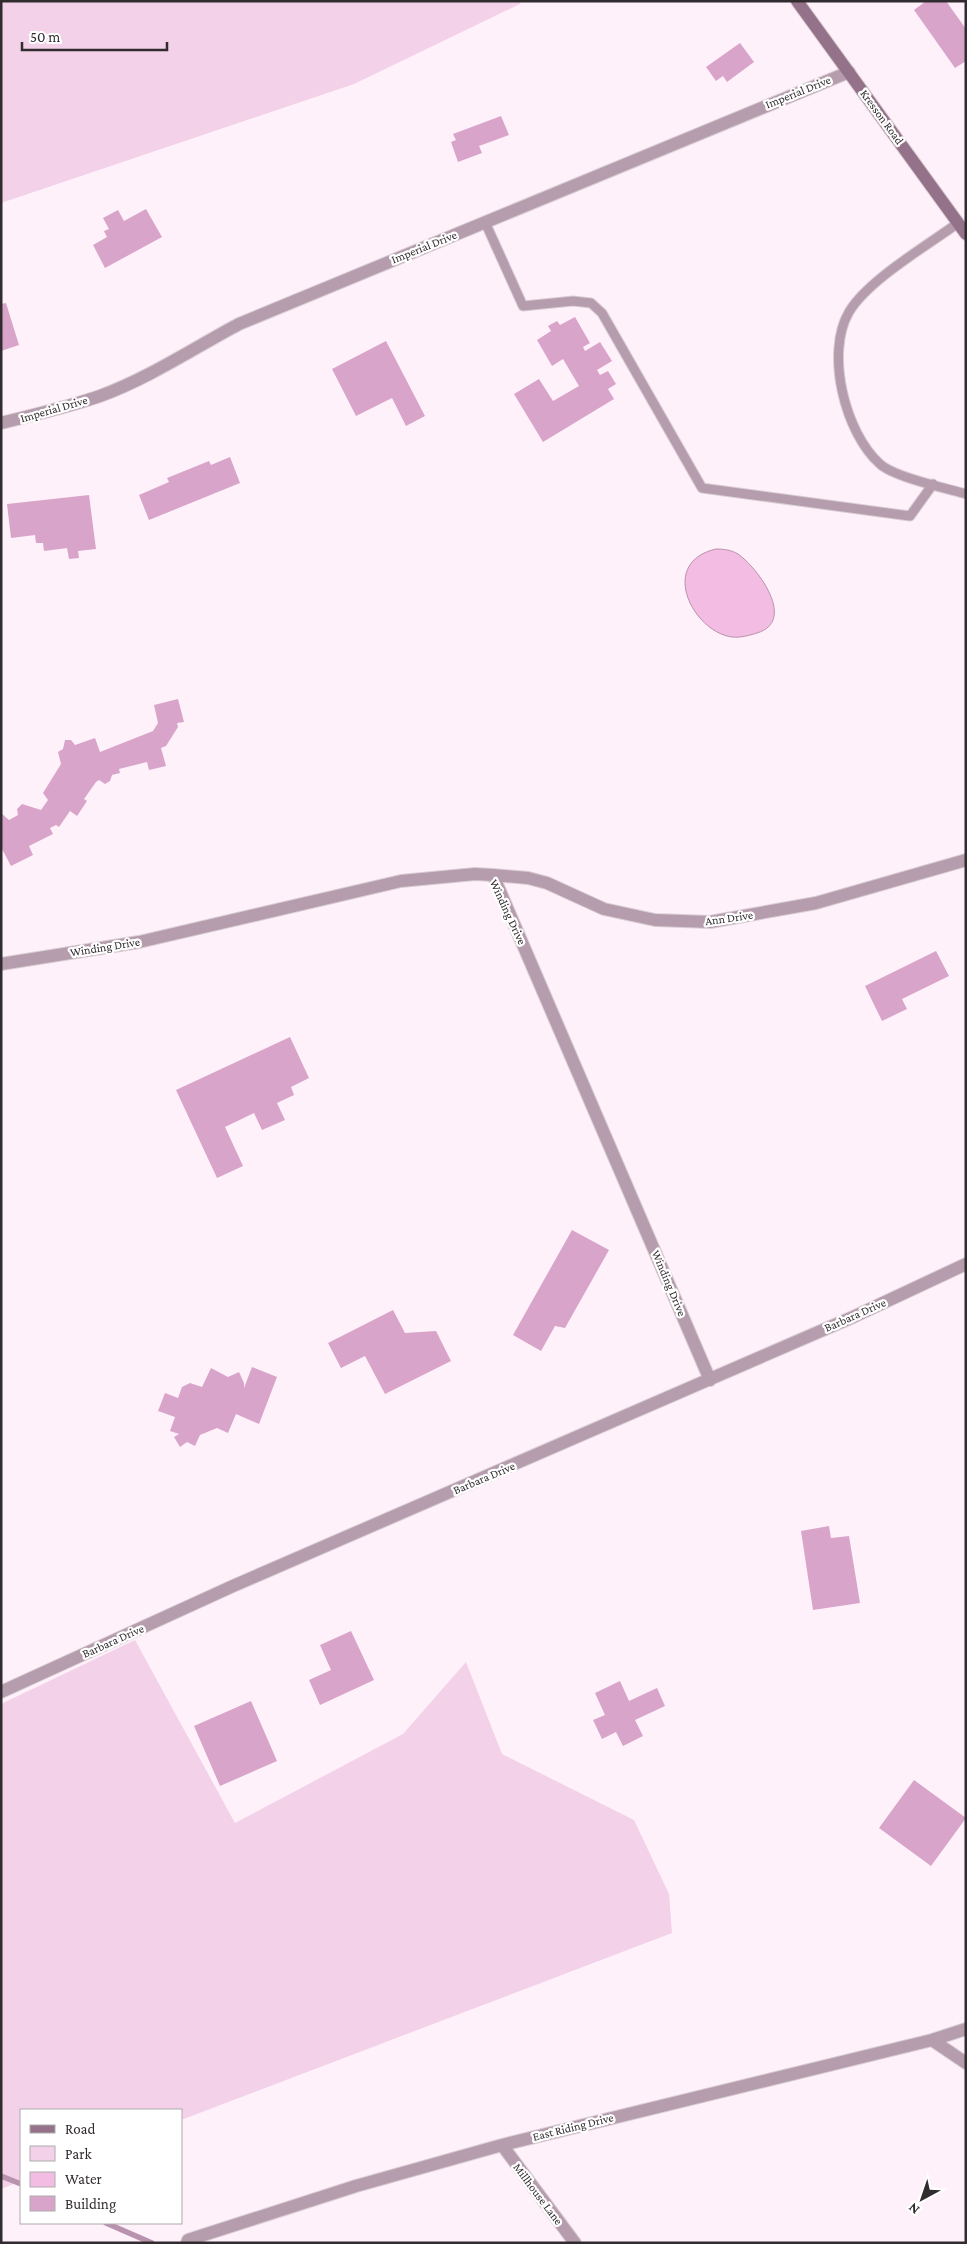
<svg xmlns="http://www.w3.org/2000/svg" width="967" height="2244" viewBox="0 0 967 2244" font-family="'Crimson Pro',serif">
<rect width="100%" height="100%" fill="#fff1fa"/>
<path fill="#f3d1e8" d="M1,1H520V4L354,84L1,203Z
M135,1640L235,1823L403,1734L466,1662L502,1754L634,1820L669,1894L672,1933L181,2120V2110H21V2181L1,2189V1704Z"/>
<path fill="#f3bde3" stroke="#b992ad" d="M716,549C724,549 731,550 738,554C758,568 797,621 757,633C747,636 737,639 727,636C690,626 660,562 716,549Z"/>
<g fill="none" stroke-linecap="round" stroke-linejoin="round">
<path stroke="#b992ad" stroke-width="5.5" d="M1,2176L21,2184
M106,2223L152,2243"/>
</g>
<path fill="#d9a4ca" d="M926,1H946L966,29V61L955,68L914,10Z
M740,43L754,62L727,82L723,76L716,81L706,67Z
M501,116L509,135L479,146L482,153L458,162L451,142L456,140L453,134Z
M146,209L162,237L105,268L93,245L107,237L104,231L109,229L103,218L118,210L124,221Z
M6,303L19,345L1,351V304Z
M575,317L590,343L583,347L585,351L600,342L612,361L597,370L600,375L608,371L616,384L608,389L614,399L543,442L514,394L539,379L553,401L579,386L563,359L552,366L537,340L551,331L548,326L557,321L560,325Z
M386,341L425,416L406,426L392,398L356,416L332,369Z
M230,457L240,483L149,520L139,495L169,482L167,478L209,461L211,465Z
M89,495L96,549L78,551L79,558L69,559L67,548L44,551L43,543H36L35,535L11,538L7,504Z
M178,699L184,722L177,723L178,727L166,746L161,748L166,766L149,770L147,762L119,769L120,773L112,775L110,781L105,784L99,780L96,782L84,799L87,801L77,816L70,811L59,827L56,825L50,828L53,834L29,846L33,855L11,866L1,847V813L9,820L18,815L17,809L22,804L41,810L48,800L43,793L61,764L58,752L63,749L65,740H71L75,745L95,738L100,752L153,731L158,723L154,705Z
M936,951L949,976L902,999L907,1009L882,1021L865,986Z
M290,1037L309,1078L291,1087L294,1095L277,1103L285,1120L262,1130L254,1113L225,1127L243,1166L217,1178L176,1090Z
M572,1230L609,1250L565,1328L555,1326L541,1351L513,1335Z
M393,1310L405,1333L436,1331L451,1361L385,1394L365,1356L341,1368L328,1343Z
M252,1367L277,1377L259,1424L236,1414L228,1433L217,1428L200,1435L195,1446L187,1442L180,1447L174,1437L179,1434L170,1431L175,1417L158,1411L165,1393L178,1398L182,1387L190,1383L202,1387L211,1368L228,1377L239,1372L244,1383V1388Z
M829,1526L831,1538L849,1536L860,1603L813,1610L801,1531Z
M351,1631L374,1680L320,1705L309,1680L331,1670L320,1645Z
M620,1681L629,1701L657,1688L665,1706L635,1720L643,1736L623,1746L616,1732L602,1739L593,1720L605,1715L595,1693Z
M251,1701L277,1761L220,1786L194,1726Z
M914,1780L966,1818L931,1866L879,1828Z"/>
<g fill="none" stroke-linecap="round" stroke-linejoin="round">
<defs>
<path id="lane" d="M485,222L523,306L573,301L591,303L602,313L702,488L910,516L933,484
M958,223C928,245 868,280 849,312C825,353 845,433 880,464C894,477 945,488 966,494"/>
<path id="street" d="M1,423C34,415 68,407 100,396C149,378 194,348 239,324L849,72
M493,875L528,878L547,883L604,909L655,920L710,922L816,903L966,860
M1,964L139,942L401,881L475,874L493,875L710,1380
M1,1692L233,1586L853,1317L966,1264
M932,2040L966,2063
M502,2145L575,2243
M187,2243L188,2240L356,2186L502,2145L932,2040L966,2029"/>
<path id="secondary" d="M797,1L966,234"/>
</defs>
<use href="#lane" stroke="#daced5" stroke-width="11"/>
<use href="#street" stroke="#daced5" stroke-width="14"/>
<use href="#secondary" stroke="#daced5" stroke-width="14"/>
<use href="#lane" stroke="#b59dad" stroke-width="9"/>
<use href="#street" stroke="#b59dad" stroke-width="12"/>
<use href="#secondary" stroke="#94728a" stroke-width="12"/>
</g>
<g text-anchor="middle" stroke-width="4.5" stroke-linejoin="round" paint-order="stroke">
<g font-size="12" fill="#312c2f" stroke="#fff">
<text transform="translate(798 92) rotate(-22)" y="4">Imperial Drive</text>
<text transform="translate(882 117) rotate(54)" y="4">Kresson Road</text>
<text transform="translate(424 247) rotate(-22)" y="4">Imperial Drive</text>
<text transform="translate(54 409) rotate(-16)" y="4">Imperial Drive</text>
<text transform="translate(508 912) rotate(65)" y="4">Winding Drive</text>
<text transform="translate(729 918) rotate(-8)" y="4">Ann Drive</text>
<text transform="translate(105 947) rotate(-9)" y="4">Winding Drive</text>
<text transform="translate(669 1283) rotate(67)" y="4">Winding Drive</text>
<text transform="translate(855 1315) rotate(-24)" y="4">Barbara Drive</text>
<text transform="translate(484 1478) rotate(-23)" y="4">Barbara Drive</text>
<text transform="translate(113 1641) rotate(-24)" y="4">Barbara Drive</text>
<text transform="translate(573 2127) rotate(-14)" y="4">East Riding Drive</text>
<text transform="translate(538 2194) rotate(53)" y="4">Millhouse Lane</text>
</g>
</g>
<rect width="967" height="2244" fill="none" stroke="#312c2f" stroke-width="5"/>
<rect x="20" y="2109" width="162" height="115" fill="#ffffff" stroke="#adabac"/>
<rect x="30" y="2125" width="25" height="8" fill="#94728a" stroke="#adabac"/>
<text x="65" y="2134" font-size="15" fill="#312c2f">Road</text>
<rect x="30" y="2146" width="25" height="15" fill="#f3d1e8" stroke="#adabac"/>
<text x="65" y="2159" font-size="15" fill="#312c2f">Park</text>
<rect x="30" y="2172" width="25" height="15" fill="#f3bde3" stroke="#adabac"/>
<text x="65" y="2184" font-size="15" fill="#312c2f">Water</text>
<rect x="30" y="2196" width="25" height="15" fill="#d9a4ca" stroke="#adabac"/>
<text x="65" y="2209" font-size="15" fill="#312c2f">Building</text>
<g transform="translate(922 2199) rotate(220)" stroke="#ffffff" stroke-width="4" paint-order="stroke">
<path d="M0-4L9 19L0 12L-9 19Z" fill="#312c2f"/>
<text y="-8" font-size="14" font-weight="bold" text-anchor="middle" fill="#312c2f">N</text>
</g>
<path d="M22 42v8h145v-8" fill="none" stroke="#312c2f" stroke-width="2.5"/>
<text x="30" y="42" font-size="15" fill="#312c2f" stroke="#ffffff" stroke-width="4" paint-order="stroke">50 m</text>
</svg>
